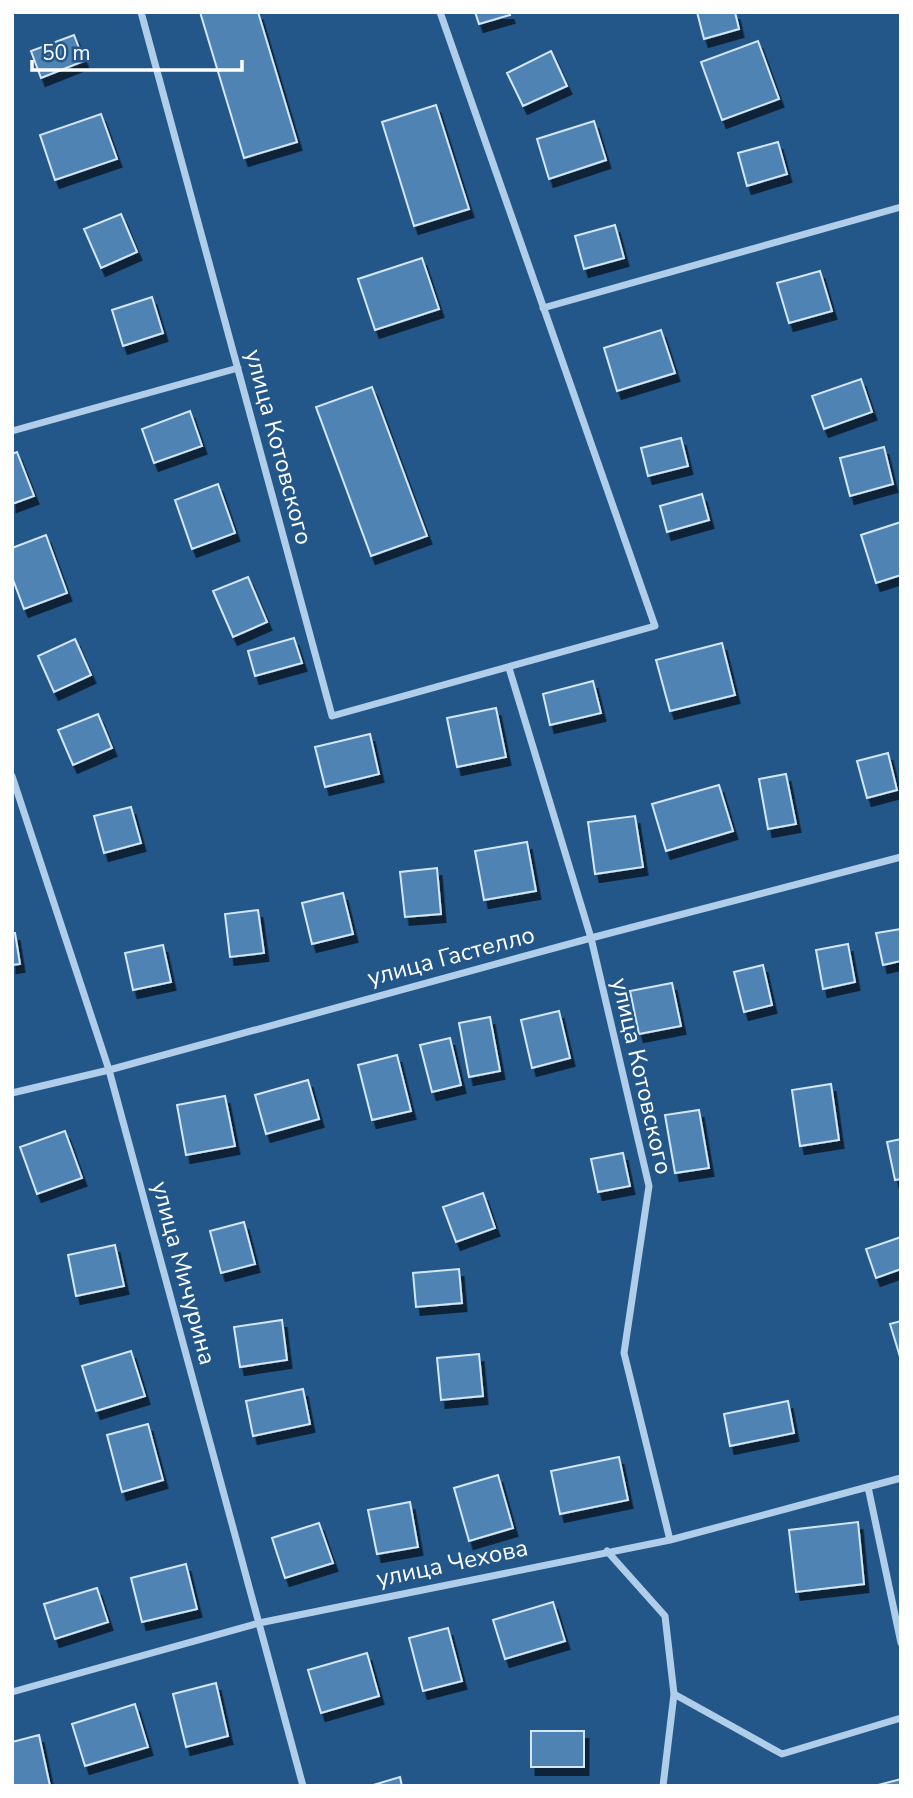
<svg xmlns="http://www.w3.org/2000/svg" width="913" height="1798" viewBox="0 0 913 1798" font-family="'Nunito Sans',sans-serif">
<defs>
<filter id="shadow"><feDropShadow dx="4.5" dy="8" stdDeviation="0" flood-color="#0009"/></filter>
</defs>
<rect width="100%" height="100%" fill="#23578a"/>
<path fill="#5083b3" stroke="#d4e7f8" stroke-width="2" filter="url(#shadow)" d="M200,12H258L297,142L244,158Z
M475,12H509L510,15L479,24Z
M697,12H735L739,29L704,39Z
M74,35L84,61L41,78L31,51Z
M758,41L779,99L722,120L701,62Z
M551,51L567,86L523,106L507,73Z
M436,105L469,209L414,226L382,122Z
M101,114L117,159L55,180L40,135Z
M594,121L606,160L549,179L537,139Z
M778,142L787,174L747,186L738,153Z
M121,214L137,252L101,268L84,229Z
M615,225L624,258L584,269L575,236Z
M422,258L439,309L375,330L358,279Z
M820,271L832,311L789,323L777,283Z
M152,297L163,333L123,346L112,310Z
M661,330L675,373L617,391L604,348Z
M861,379L872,412L824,429L812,396Z
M372,387L427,536L371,556L316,407Z
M190,411L202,446L154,463L142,429Z
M681,438L688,466L648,476L641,448Z
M884,447L893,484L850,496L840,458Z
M17,452L34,496L12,504V454Z
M218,484L235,533L192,549L175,500Z
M702,494L709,520L667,532L660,506Z
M901,522V575L876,583L861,535Z
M46,535L67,593L24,609L12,577V548Z
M248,577L267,622L233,637L213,591Z
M294,638L302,663L255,676L248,651Z
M75,639L91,675L54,692L38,656Z
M722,643L735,695L670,711L656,660Z
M593,681L601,713L550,725L543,694Z
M496,708L506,757L457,767L447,718Z
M98,714L112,748L73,765L58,730Z
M370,734L379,774L325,787L315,747Z
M888,753L897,790L867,798L857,761Z
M786,774L796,824L768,829L759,779Z
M719,785L733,831L666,851L652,804Z
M131,807L141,843L104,853L94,816Z
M635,816L643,867L595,874L588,822Z
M527,842L536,891L484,900L475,851Z
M437,868L441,914L405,917L400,872Z
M343,893L353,934L312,944L302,903Z
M258,910L264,953L230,957L225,914Z
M901,929V961L883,965L876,933Z
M12,933H15L20,964L12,965Z
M848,944L855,982L823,989L816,950Z
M163,945L171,982L133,990L125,953Z
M763,965L772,1005L744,1012L734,972Z
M672,983L681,1026L639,1034L630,991Z
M559,1011L570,1058L532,1068L521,1020Z
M490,1017L500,1071L469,1077L459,1023Z
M450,1038L461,1085L432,1092L420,1045Z
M397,1055L411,1111L372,1120L358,1065Z
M308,1080L319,1119L266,1134L255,1095Z
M831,1084L839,1140L800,1146L792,1090Z
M225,1096L235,1146L186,1155L177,1105Z
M699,1110L709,1168L675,1173L665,1115Z
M65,1131L82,1178L37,1194L20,1147Z
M901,1139V1179L895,1180L887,1142Z
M623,1153L630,1186L598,1192L591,1159Z
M483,1193L495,1228L456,1242L443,1207Z
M244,1222L255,1264L221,1273L210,1231Z
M901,1237V1269L876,1278L866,1249Z
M115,1245L124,1286L76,1296L68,1255Z
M459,1269L462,1303L416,1307L413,1273Z
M282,1320L287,1360L240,1367L234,1327Z
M901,1321V1360L890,1324Z
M131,1351L145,1396L96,1411L82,1366Z
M479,1354L483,1396L441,1400L437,1358Z
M303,1389L310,1424L253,1436L246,1401Z
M788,1401L794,1433L730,1446L724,1414Z
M148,1424L163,1480L122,1492L107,1435Z
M619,1457L628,1500L560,1514L551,1471Z
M498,1475L513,1528L469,1541L454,1488Z
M410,1502L418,1547L377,1554L368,1510Z
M858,1522L864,1584L796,1592L789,1530Z
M319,1523L333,1563L285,1578L272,1538Z
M186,1564L197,1609L142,1622L131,1578Z
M97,1588L108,1622L55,1639L44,1604Z
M553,1602L565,1641L505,1659L493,1620Z
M448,1628L462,1681L423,1691L409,1638Z
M367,1653L379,1696L321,1713L308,1670Z
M216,1683L228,1736L186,1747L173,1694Z
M135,1704L148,1747L85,1766L72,1724Z
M531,1731H584V1767H531Z
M39,1735L50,1786H12V1742Z
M400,1777L402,1786H370Z
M901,1779V1786H878V1785Z"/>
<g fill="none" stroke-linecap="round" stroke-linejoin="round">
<path stroke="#b0ceea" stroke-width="7" d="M141,12L332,716L655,626L440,12
M543,308L901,207
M12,431L238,368
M509,668L591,938L649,1186L624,1353L670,1540
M12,776L109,1070L303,1786
M12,1093L109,1070L591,938L901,857
M868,1487L901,1643
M607,1551L665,1616L674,1694L663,1786
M12,1692L259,1623L670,1540L901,1478
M674,1694L782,1754L901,1718"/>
</g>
<g text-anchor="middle" stroke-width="5" stroke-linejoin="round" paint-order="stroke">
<g font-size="24" fill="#fff" stroke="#23578a">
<text transform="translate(279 447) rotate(75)" y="8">улица Котовского</text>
<text transform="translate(451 956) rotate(-15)" y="8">улица Гастелло</text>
<text transform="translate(642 1076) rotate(77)" y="8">улица Котовского</text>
<text transform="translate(184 1273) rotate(75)" y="8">улица Мичурина</text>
<text transform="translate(452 1563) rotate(-12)" y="8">улица Чехова</text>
</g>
</g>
<rect width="913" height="1798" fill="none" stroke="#ffffff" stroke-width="28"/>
<path d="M32 60v10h210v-10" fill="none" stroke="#ffffff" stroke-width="3.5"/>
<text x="42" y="60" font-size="21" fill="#ffffff" stroke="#23578a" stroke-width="5" paint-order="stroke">50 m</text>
</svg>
